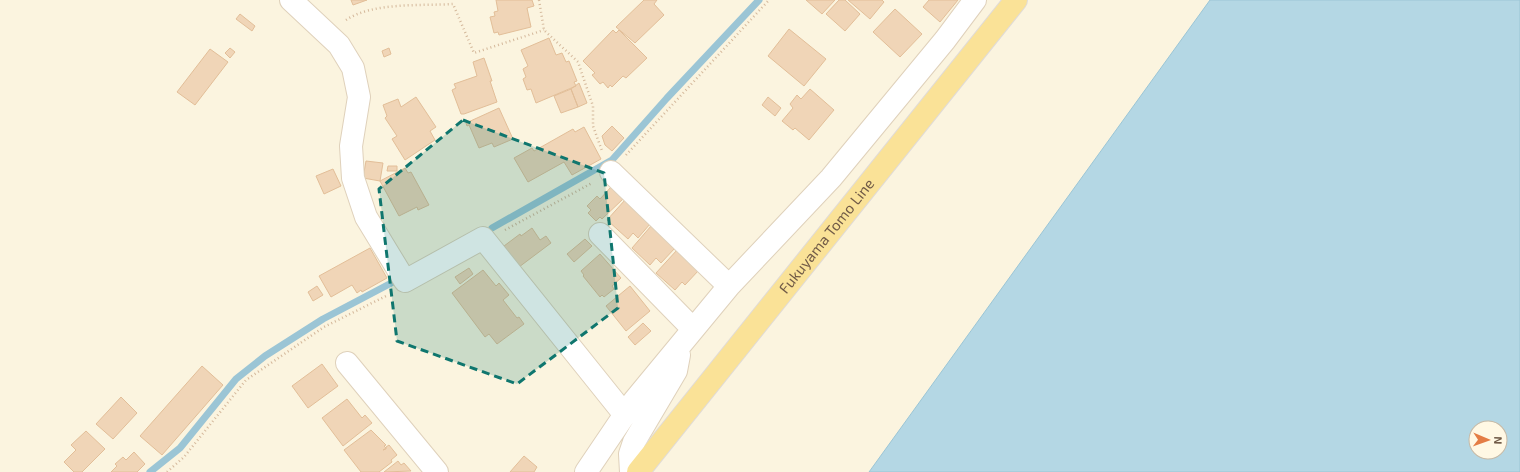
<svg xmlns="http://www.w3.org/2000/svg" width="1520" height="472" viewBox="0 0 1520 472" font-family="'Exo 2',sans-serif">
<rect width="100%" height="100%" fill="#fbf4df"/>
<path fill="#b4d7e4" stroke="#9bc5d5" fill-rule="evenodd" d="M1210,0H1520V472H869ZM1476,428H1500V452H1476Z"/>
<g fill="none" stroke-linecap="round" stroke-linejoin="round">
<path stroke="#9bc5d5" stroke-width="7" d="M492,228L612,160L667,98L759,0
M150,472L180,448L236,379L265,356L323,319L397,280"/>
</g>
<path fill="#f0d5b7" stroke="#e2be98" d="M351,0H367L353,5Z
M496,0H532L534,6L527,8L531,27L499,35L498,32L494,33L490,17L495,16L494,12L498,11Z
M644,0H657L654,4L664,15L635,43L616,27Z
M806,0H835L822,14Z
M839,0H845L860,14L845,31L826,14Z
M848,0H882L884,2L870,19Z
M929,0H958L940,22L923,7Z
M895,9L922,34L900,57L873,32Z
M240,14L255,26L252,31L236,19Z
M789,29L826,59L804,86L768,56Z
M613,30L616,33L619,30L647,58L626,78L623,76L612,87L610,85L608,88L603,82L600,84L592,75L595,73L583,61Z
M549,38L556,55L562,53L566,62L569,61L577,81L574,82L576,86L536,103L531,89L527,90L523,79L526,77L523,69L528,66L521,50Z
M230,48L235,52L230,58L225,53Z
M389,48L391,54L384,57L382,51Z
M210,49L228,62L195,105L177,92Z
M484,58L492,81H490L497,102L464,114H461L452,90L456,88L454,84L477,76L473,62Z
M579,83L587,103L578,107L571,89Z
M571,89L578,107L561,113L554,96Z
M810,89L834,110L809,140L795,128L793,130L782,121L793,108L790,104L797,95L801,99Z
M416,97L436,127L430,131L435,140L405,160L392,139L397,136L385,118L387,116L383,105L398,99L401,107Z
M768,97L781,108L775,116L762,105Z
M499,108L513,139L494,147L492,143L479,148L469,125L467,126L466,123Z
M612,126L624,138L612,151L605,145L602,136Z
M584,127L601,159L572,175L564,162L528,182L514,158L532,148L534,151L573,129L575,132Z
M366,161L383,163L380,181L363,178Z
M388,166H397V171H387Z
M405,168L408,173L411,172L429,205L418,210L417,207L399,216L380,181Z
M333,169L341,186L324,194L316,176Z
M611,187L623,199L602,219L600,217L596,221L588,213L591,210L587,206L597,196L600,199Z
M625,200L650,224L638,238L633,233L628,239L607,220Z
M651,226L675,248L661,263L656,258L650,265L632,248Z
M532,228L540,240L546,236L551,243L519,267L504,246L520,234L521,236Z
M585,239L592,246L574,262L567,254Z
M370,248L387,278L362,292L361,290L357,293L352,285L331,297L319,276Z
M677,250L699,270L685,285L682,282L675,290L656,273Z
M600,254L621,278L612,286L614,289L604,297L602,295L600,297L583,276L584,275L581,271Z
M469,268L473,274L460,284L455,277Z
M483,270L496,286L499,283L509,295L503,300L517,318L519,317L524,324L497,344L489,334L485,337L452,293Z
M317,286L323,295L313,301L308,292Z
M630,286L650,311L626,331L606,306Z
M643,323L651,331L635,345L628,337Z
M322,364L338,386L308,408L292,386Z
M202,366L223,385L162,455L140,436Z
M121,397L137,413L113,439L96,424Z
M347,399L362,418L365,415L372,423L343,446L322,418Z
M371,430L386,445L384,446L386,448L383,450L386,449V447L389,445L397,455L391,460L392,462L379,472H361L344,450Z
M86,431L105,449L82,472H74L64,462L76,450L71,445Z
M134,452L145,464L137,472H111L117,466L115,464L123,457L126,460Z
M524,456L537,467L534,472H510Z
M398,461L401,465L404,463L411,471L384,472Z"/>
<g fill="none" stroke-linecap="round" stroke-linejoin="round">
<defs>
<path id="minor" d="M291,0L339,45L353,68L359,97L351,146L353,178L366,217L405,281L483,238L625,415
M611,172L729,286
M600,234L693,329
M347,363L437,472
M586,472L634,401L729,286L831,178L945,40L975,0
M631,472L630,454L634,442L676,371L679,355"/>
<g id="primary">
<path id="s1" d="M638,472L1016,0"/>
</g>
</defs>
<use href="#minor" stroke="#dfd1bb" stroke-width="24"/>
<use href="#primary" stroke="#e0dbd7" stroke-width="24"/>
<path stroke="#d4b89b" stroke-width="2.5" stroke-dasharray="1 3" stroke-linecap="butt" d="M539,0L544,30L578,62L593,106V126L602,151
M346,20C373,2 420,6 453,4L474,53L544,30
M626,155L769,0
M505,230L592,183
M167,472L184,457L246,380L324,327L388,295"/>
<use href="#minor" stroke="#fff" stroke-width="22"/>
<use href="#primary" stroke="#fae297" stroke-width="22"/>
</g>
<path fill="#0f766e" fill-opacity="0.2" stroke="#0f766e" stroke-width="3" stroke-dasharray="8 5" stroke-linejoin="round" d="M463,120L604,173L618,308L517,384L397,341L379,189Z"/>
<g text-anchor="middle" stroke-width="3" stroke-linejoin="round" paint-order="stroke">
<g font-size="15" fill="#715b47" stroke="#fff8e4">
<text dy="5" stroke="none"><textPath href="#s1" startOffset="302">Fukuyama Tomo Line</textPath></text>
</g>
</g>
<g transform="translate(1488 440) rotate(92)"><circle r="19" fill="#fff8e4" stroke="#c6b9a5"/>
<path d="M0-3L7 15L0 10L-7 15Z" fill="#e47d45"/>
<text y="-6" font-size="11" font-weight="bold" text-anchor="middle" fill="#715b47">N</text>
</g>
</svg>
